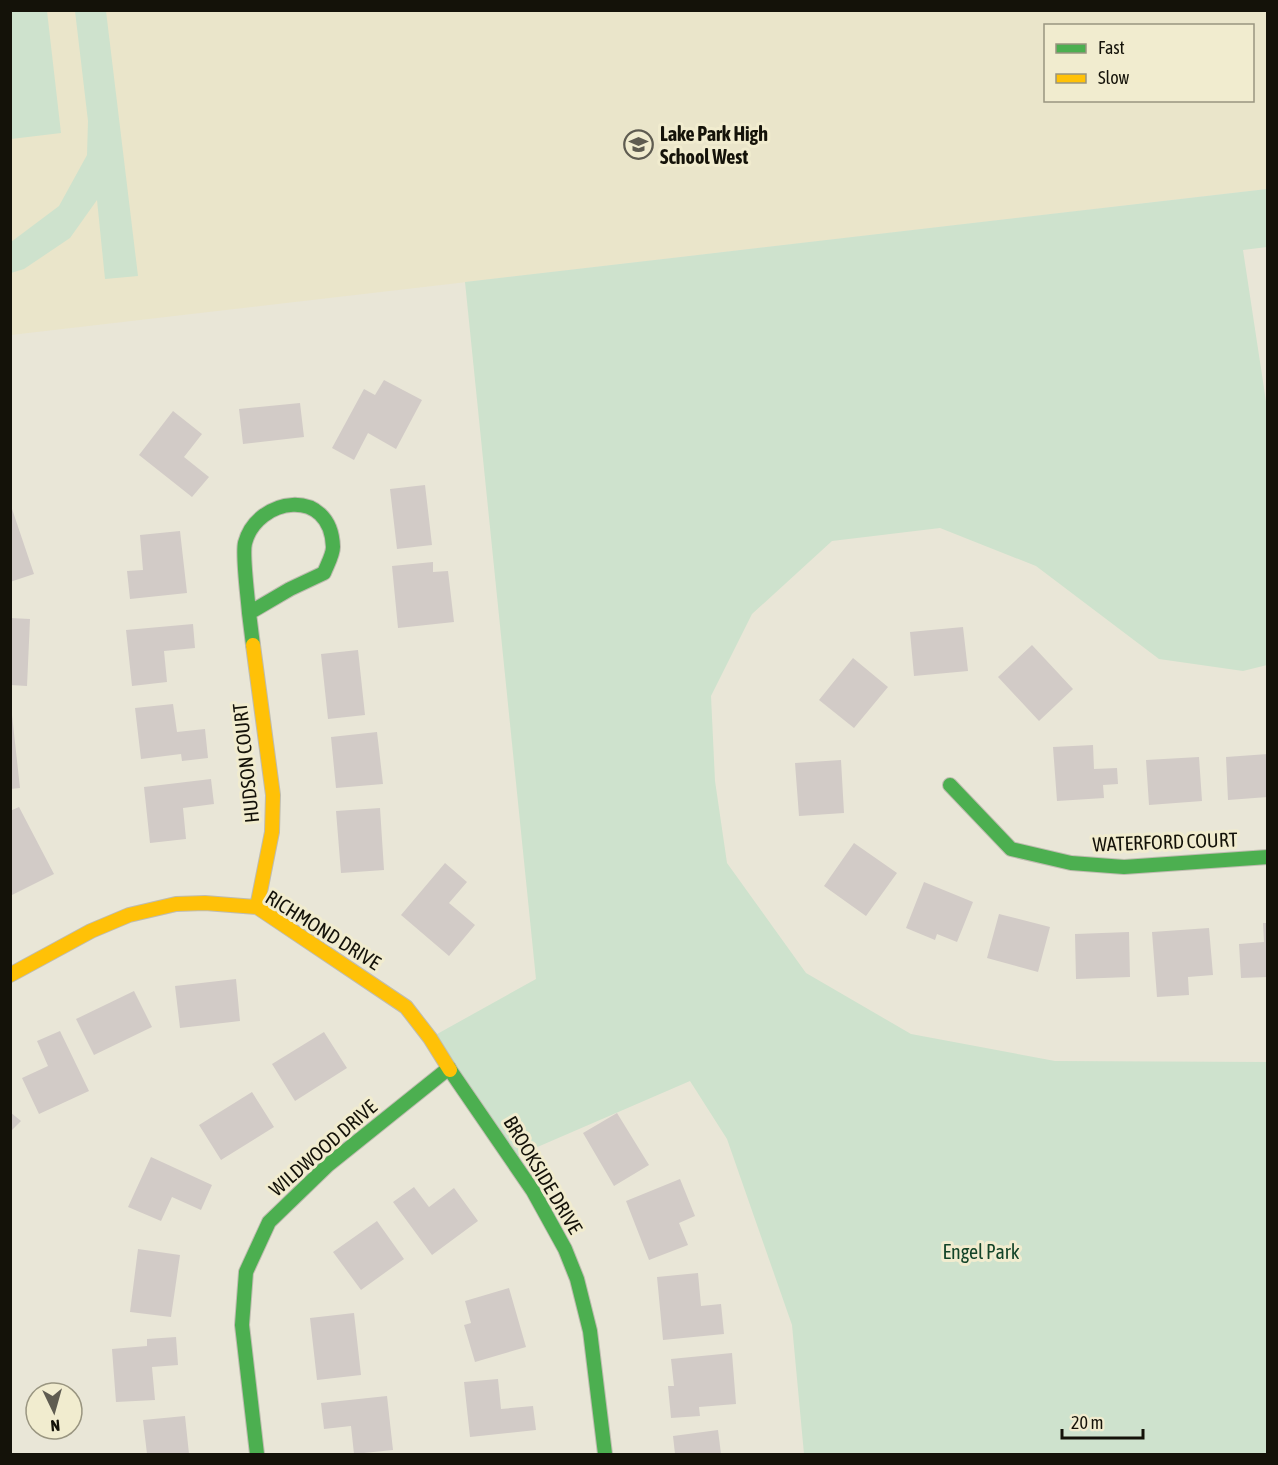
<svg xmlns="http://www.w3.org/2000/svg" width="1278" height="1465" viewBox="0 0 1278 1465" font-family="'Asap Condensed',sans-serif">
<rect width="100%" height="100%" fill="#e9e6d7"/>
<path fill="#eae5ca" fill-rule="evenodd" d="M10,11H1267V189L11,335ZM1046,26H1252V100H1046Z"/>
<path fill="#cee2cd" d="M10,11H47L61,133L11,139Z
M75,11H106L138,276L105,279L97,200L70,238L24,269L11,273V242L59,206L87,155L88,121Z
M1267,189V247L1243,250L1267,408V665L1243,671L1159,659L1036,566L940,528L832,541L752,614L711,696L715,781L727,863L806,973L911,1034L1055,1061L1267,1062V1454H804L792,1325L727,1139L690,1081L512,1158L430,1038L536,979L465,282Z"/>
<path fill="#d2cbc7" d="M384,380L422,400L396,449L368,433L354,460L332,448L364,389L375,395Z
M300,403L304,437L243,444L239,409Z
M173,411L202,434L184,457L209,477L192,497L139,455Z
M425,485L432,545L397,549L390,489Z
M10,503L34,574L10,582Z
M180,531L187,593L130,599L127,571L143,570L140,535Z
M433,562V572L448,571L454,622L398,628L392,566Z
M10,618L30,619L27,686L10,685Z
M193,624L195,648L164,651L167,682L132,686L126,630Z
M963,627L968,671L914,676L910,632Z
M1032,645L1073,689L1039,721L998,677Z
M358,650L365,715L328,719L321,654Z
M853,658L888,687L854,728L819,700Z
M173,704L177,732L205,729L208,758L182,761L181,754L141,759L135,708Z
M10,715H12L20,788L10,789Z
M377,732L383,784L336,788L331,737Z
M1093,745L1094,769L1117,768L1118,784L1103,785L1104,798L1057,801L1053,747Z
M1268,754V797L1228,800L1226,757Z
M1199,757L1202,801L1149,805L1146,760Z
M841,760L844,813L799,816L795,763Z
M211,779L214,804L183,808L186,839L150,843L144,787Z
M19,807L54,874L12,895L10,811Z
M380,808L384,870L341,873L336,811Z
M854,843L897,873L866,916L824,886Z
M445,863L467,882L449,903L475,925L449,956L401,915Z
M924,882L973,902L957,942L937,934L935,940L906,928Z
M999,914L1050,927L1038,972L987,958Z
M1263,923H1268V977L1241,978L1239,944L1264,942Z
M1209,928L1213,975L1188,977L1189,995L1157,997L1152,932Z
M1129,932L1130,977L1076,979L1075,934Z
M236,979L240,1021L180,1028L175,986Z
M134,991L152,1027L94,1055L76,1019Z
M60,1031L89,1091L39,1114L22,1078L48,1066L37,1041Z
M324,1032L347,1068L295,1101L272,1064Z
M252,1092L274,1127L221,1160L199,1125Z
M10,1112L21,1121L10,1132Z
M617,1113L649,1165L614,1186L583,1133Z
M151,1157L212,1185L201,1210L172,1197L161,1221L128,1207Z
M680,1179L695,1216L679,1223L688,1245L649,1260L626,1201Z
M414,1187L429,1207L454,1188L478,1221L432,1255L393,1202Z
M377,1221L404,1259L361,1290L333,1252Z
M138,1249L180,1255L171,1317L130,1312Z
M698,1273L701,1306L721,1304L724,1334L663,1340L657,1277Z
M509,1288L526,1347L475,1362L464,1325L471,1323L465,1301Z
M354,1313L361,1375L317,1380L310,1318Z
M176,1337L178,1365L152,1367L155,1400L116,1402L112,1349L147,1346V1339Z
M732,1353L736,1404L699,1407L700,1416L671,1418L668,1386H674L671,1359Z
M498,1379L501,1409L533,1406L536,1430L470,1437L464,1382Z
M387,1396L393,1450L354,1454L351,1426L324,1429L321,1403Z
M185,1416L189,1454H147L143,1420Z
M718,1430L721,1454H675L673,1436Z"/>
<g fill="none" stroke-linecap="round" stroke-linejoin="round">
<defs>
<path id="fast" d="M249,613C248,598 242,555 245,543C257,497 331,486 333,547C333,555 327,565 324,573L290,589L249,613L253,645
M950,785L1011,849L1071,863L1124,867L1268,857
M450,1070L533,1191L565,1249L577,1279L590,1331L605,1454
M257,1454L242,1325L246,1272L269,1222L328,1165L449,1068"/>
<path id="slow" d="M253,645L273,795L272,832L257,907
M10,975L91,931L129,915L176,904L205,903L257,907L406,1007L430,1038L450,1070"/>
</defs>
<use href="#fast" stroke="#bfbcb0" stroke-width="16"/>
<use href="#slow" stroke="#bfbcb0" stroke-width="16"/>
<use href="#fast" stroke="#4caf50" stroke-width="14"/>
<use href="#slow" stroke="#ffc107" stroke-width="14"/>
</g>
<defs>
<symbol id="school-ring" viewBox="-11 -11 22 22"><circle r="9.5" fill="#f1eccf" stroke="#5f5c51" stroke-width="1.5"/><path d="M0-5L7-2L0 1L-7-2ZM-4 1L0 2.5L4 1V4Q0 6-4 4Z" fill="#5f5c51"/></symbol>
</defs>
<g fill-rule="evenodd">
<use href="#school-ring" x="622" y="128" width="33" height="33"/>
</g>
<g text-anchor="middle" stroke-width="6" stroke-linejoin="round" paint-order="stroke">
<g font-size="20" font-weight="bold" fill="#141209" stroke="#f1eccf" text-anchor="start">
<text x="660" y="141">Lake Park High<tspan x="660" dy="23">School West</tspan></text>
</g>
<g font-size="20" fill="#141209" stroke="#f1eccf">
<text transform="translate(246 763) rotate(-96)" y="7">HUDSON COURT</text>
<text transform="translate(1165 842) rotate(-2)" y="7">WATERFORD COURT</text>
<text transform="translate(323 930) rotate(32)" y="7">RICHMOND DRIVE</text>
<text transform="translate(323 1148) rotate(-41)" y="7">WILDWOOD DRIVE</text>
<text transform="translate(543 1175) rotate(59)" y="7">BROOKSIDE DRIVE</text>
</g>
<g font-size="20" fill="#134428" stroke="#f1eccf">
<text x="981" y="1259">Engel Park</text>
</g>
</g>
<rect width="1278" height="1465" fill="none" stroke="#141209" stroke-width="24"/>
<rect x="1044" y="24" width="210" height="78" fill="#f1eccf" stroke="#999580" stroke-width="1.5"/>
<rect x="1056" y="44" width="30" height="9" fill="#4caf50" stroke="#999580" stroke-width="1.5"/>
<text x="1098" y="54" font-size="18" fill="#141209">Fast</text>
<rect x="1056" y="74" width="30" height="9" fill="#ffc107" stroke="#999580" stroke-width="1.5"/>
<text x="1098" y="84" font-size="18" fill="#141209">Slow</text>
<g transform="translate(54 1411) rotate(175)"><circle r="28" fill="#f1eccf" stroke="#999580" stroke-width="1.5"/>
<path d="M0-4.5L10 22L0 15L-10 22Z" fill="#5f5c51"/>
<text y="-9" font-size="16" font-weight="bold" text-anchor="middle" fill="#141209">N</text>
</g>
<path d="M1062 1429v9h81v-9" fill="none" stroke="#141209" stroke-width="3"/>
<text x="1071" y="1429" font-size="18" fill="#141209" stroke="#f1eccf" stroke-width="4.5" paint-order="stroke">20 m</text>
</svg>
